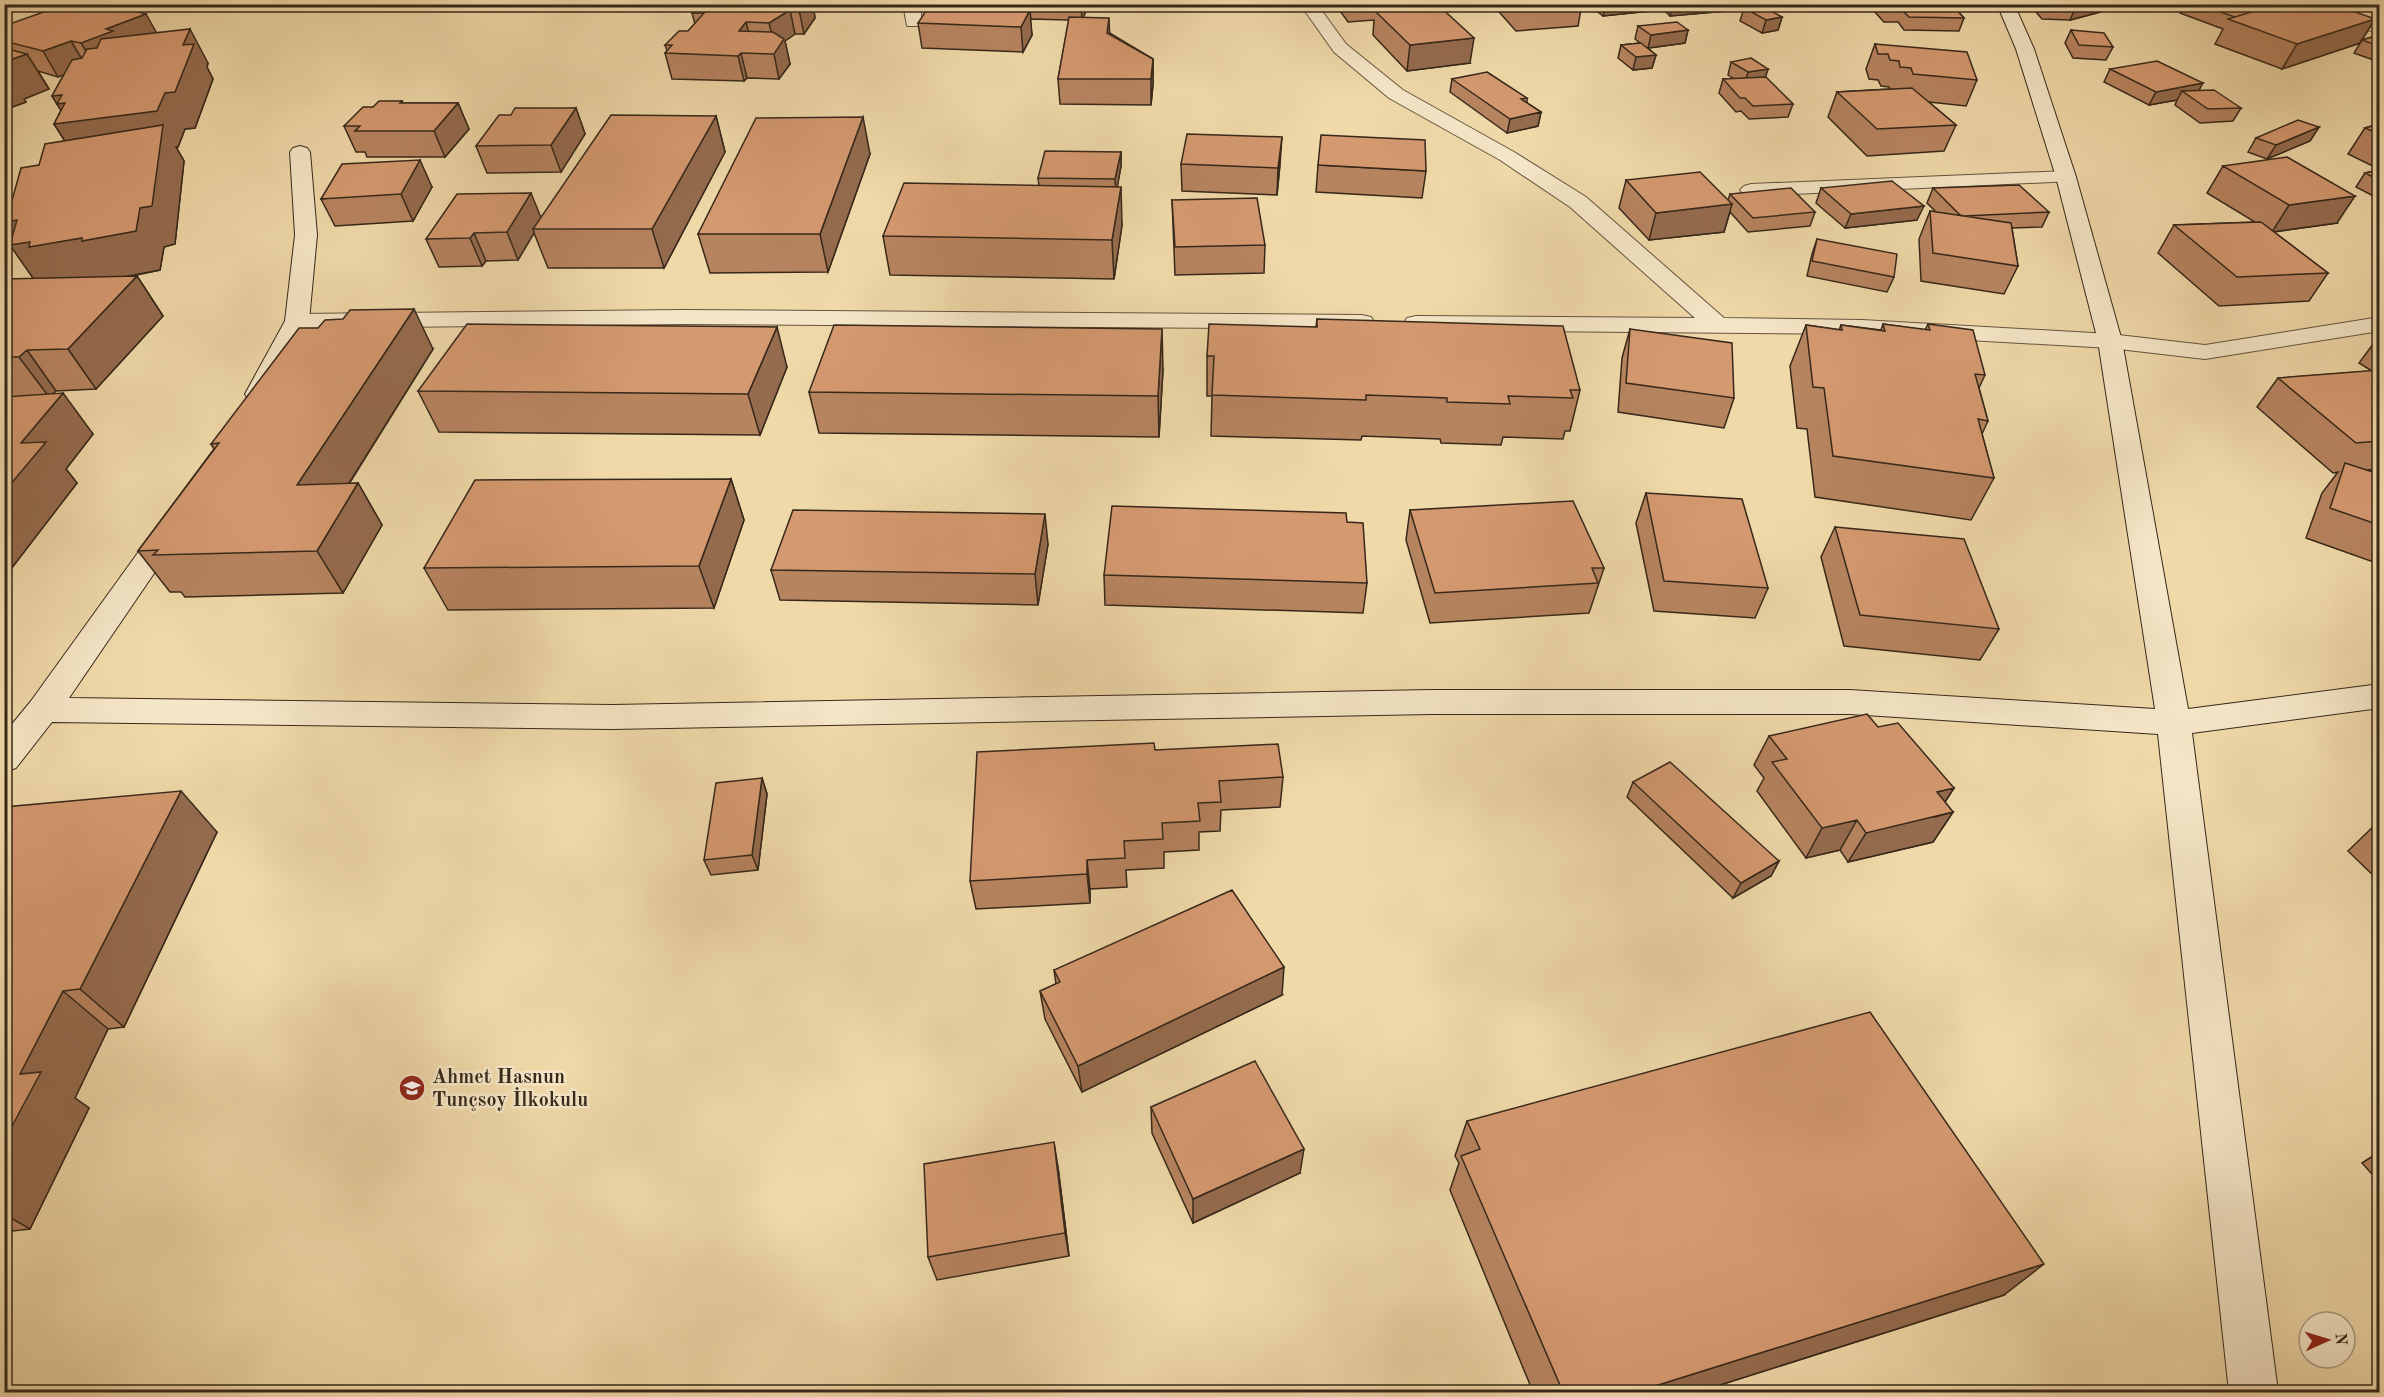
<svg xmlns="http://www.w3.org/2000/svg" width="2384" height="1397" viewBox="0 0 2384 1397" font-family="'Old Standard TT',serif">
<rect width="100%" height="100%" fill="#f0d9a9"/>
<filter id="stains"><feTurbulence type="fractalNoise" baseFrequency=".00333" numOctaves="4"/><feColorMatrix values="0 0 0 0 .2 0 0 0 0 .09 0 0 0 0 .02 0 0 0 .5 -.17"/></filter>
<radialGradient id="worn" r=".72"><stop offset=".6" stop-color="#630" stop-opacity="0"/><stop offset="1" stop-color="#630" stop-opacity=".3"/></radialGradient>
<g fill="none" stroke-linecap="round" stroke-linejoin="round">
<defs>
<path id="street" d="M903,4H920L922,22L919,26H907Z
M1300,4H1317L1346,44L1403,90L1514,152L1586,197L1724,318L1862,320L2110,334L2205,345L2380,317V331L2205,359L2110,348L1862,334L1416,330L1407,328L1404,323L1407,318L1416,316L1695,318L1570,207L1500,160L1389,98L1334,52Z
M2269,4H2301L2380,23V33L2271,8Z
M2066,171L2073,173L2076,177L2073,181L1751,196L1744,194L1740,190L1744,186L1751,184Z
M682,310L1362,315L1371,317L1374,322L1371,327L1362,329L682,324L297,328L288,326L285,321L288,316L297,314Z"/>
<path id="secondary" d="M1997,4H2014L2034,49L2076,177L2122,341L2188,709L2380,684V708L2192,733L2278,1392H2229L2158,734L1850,714H1431L612,729L52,722L16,768L4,772V734L31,701L163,518L173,516L183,518L187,525L69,698L612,705L1431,690H1850L2155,709L2098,341L2056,177L2016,49Z
M300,146L307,148L310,152L317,235L309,321L271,394L267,400L258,402L249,400L245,394L285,321L295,235L290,152L293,148Z"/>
</defs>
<use href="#street" stroke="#64543e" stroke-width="2"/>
<use href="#secondary" stroke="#36281a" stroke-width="2"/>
<use href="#street" fill="#f5e6c7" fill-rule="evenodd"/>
<use href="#secondary" fill="#f5e6c7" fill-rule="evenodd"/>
</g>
<path fill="#b78460" stroke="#36281a" stroke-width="1.5" d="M813,4L815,18L804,34H795L785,41L790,64L779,79L747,78L744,81L672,79L665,53L667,51L665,45L688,31L695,24L692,13Z
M935,4H1089L1083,17L1153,59V84L1151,105L1060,104L1058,79L1069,20L1030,19L1032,35L1023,52L922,48L918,23L935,6Z
M1153,4H1243V7L1153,8Z
M1335,4H1395L1396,6V8L1470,63L1407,71L1373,35L1374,20L1348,22Z
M1492,4H1582L1578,26L1516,31Z
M1588,4H1651L1650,11L1603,16Z
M1658,4H1727L1726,11L1670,16Z
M1875,4H1951L1964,18L1959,31L1904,30L1898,22H1884L1873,10Z
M2029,4H2117L2115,8L2070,20L2042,19Z
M2184,4H2261L2268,7L2375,19L2360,43L2282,69L2215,44L2223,29L2180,13Z
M1744,8L1782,17L1778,30L1762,33L1740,21Z
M4,26L156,33L208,63L207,67L213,79L195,128L185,129L178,147H176L184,161L175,244L164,247L160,270L127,277L137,276L163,316L96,389L56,391L53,394L93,434L66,469L77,483L4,578V279H34L10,245L39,165L65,141L54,124L61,110L52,96L64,74L58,77L38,71L49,89L24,99L26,102L4,110Z
M1638,26L1688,30L1685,43L1648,48L1656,55L1652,68L1633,70L1618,58L1621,45L1640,43L1635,39Z
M2071,30L2113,47L2106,60L2073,58L2065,43Z
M2379,35V62L2354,53L2362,40Z
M1875,44L1977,80L1966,106L1929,102L1956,125L1944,151L1867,156L1828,117L1837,92L1890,89L1889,87L1881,86L1878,80L1869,79L1866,69Z
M1731,62L1768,69L1765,77L1793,104L1788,117L1749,119L1741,111L1736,112L1719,93L1723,79H1734L1728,75Z
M2110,69L2199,91L2241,108L2233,121L2200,123L2175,105L2177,100L2149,105L2104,82Z
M1452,79L1527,98V103L1541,112L1538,126L1507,133L1450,92Z
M402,101L403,103H458L469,129L445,157H367L365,152H356L344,126L373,107Z
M576,108L585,134L561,172L487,173L476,146L511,115Z
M716,116L725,152L664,268H548L534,233L518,260L486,261L482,266L439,267L426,239L541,218Z
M2379,124V169L2348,154L2365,128Z
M2319,127L2310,141L2267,159L2248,152L2256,138Z
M1121,152V166L1117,187L1122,225L1114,279L890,275L883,236L1039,186L1038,178Z
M870,154L828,272L710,273L698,234Z
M1181,164H1280L1277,195L1182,191Z
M1318,165L1426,171L1422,198L1316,192Z
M2223,166L2337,223L2274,232L2328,273L2309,301L2219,306L2158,253L2174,225L2255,222L2207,193Z
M2379,170V199L2356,187L2365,173Z
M1626,180L1728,200L1730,194L1815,212L1810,226L1748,232L1730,212L1724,232L1649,240L1619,208Z
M432,187L413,221L335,226L321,199Z
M1821,188L1917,220L1845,228L1816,203Z
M1933,188L2049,212L2042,227L2012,228L2018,266L2004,294L1921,281L1919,239L1930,211L1936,212L1927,203Z
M1172,200L1265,245L1264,273L1175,275Z
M1817,239L1894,277L1887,292L1807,276L1812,254Z
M1317,319L1580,390L1570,431H1565L1563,439L1503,437L1501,445L1441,443L1440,439L1362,436L1361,440L1211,436L1212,396H1207V356L1316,327Z
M1883,324L1925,330L1928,324L1985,375L1979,388L1988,421L1982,434L1994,478L1971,520L1815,497L1807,429L1797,428L1790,366L1806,325L1839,330L1841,325L1881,330Z
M1630,329L1734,398L1724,428L1618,412L1622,358Z
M2379,336V469L2367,470L2379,474V564L2306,538L2322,493L2338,472L2333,473L2257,407L2278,378L2372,371L2359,363Z
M433,349L349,484L358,483L382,525L343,593L185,597L181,592H170L138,551L214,449L211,444Z
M787,367L760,435L439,432L418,391Z
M1163,369L1159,437L819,433L809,392Z
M731,479L744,520L714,608L448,610L424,568Z
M1646,493L1768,588L1755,618L1654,611L1636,523Z
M1410,510L1604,568L1589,613L1430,623L1406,540Z
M1347,522L1367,583L1363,613L1105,605L1104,575Z
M1835,527L1999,629L1980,660L1844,646L1821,557Z
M1048,544L1038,605L780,600L771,570Z
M1878,727L1954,788L1945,802L1953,812L1933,842L1848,862L1840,850L1806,858L1757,791L1764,778L1754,765L1769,736Z
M1155,750L1283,777L1280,807L1221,810L1220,831L1199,832V850L1164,852V868L1126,870L1127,887L1090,889V903L976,909L970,881Z
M762,778L767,794L758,870L711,875L704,860Z
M1633,782L1779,861L1771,876L1733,898L1627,797Z
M4,807L217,832L124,1027L108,1029L75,1098L89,1108L30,1229L4,1232Z
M2379,821V881L2348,851Z
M1054,970L1282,995L1082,1092L1045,1019L1040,991L1056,984Z
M1151,1107L1300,1173L1193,1223L1152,1133Z
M1467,1121L2004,1295L1698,1392H1533L1450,1190L1459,1163L1455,1156Z
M2379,1152V1182L2362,1163Z
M1058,1167L1069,1256L937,1280L928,1257Z"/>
<path fill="#956b4e" stroke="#36281a" stroke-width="1.5" d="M803,4H813L815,18L804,34L799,10Z
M1081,4H1089L1082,21Z
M1606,4H1651L1650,11L1603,16Z
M1673,4H1727L1726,11L1670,16Z
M2077,4H2117L2115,8L2070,20Z
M790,10L795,34L785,41L790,64L779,79L774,54L775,47L769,23Z
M1030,10L1032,35L1023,52L1021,27Z
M146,14L160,39L96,68L81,43L106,29Z
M1782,17L1778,30L1762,33L1766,20Z
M1109,18L1110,42L1107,33Z
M2375,19L2360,43L2282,69L2297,44Z
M746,22L752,46L739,31Z
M190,29L208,63L207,67L213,79L195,128L185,129L178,147H176L184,161L175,244L164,247L160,270L107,280L37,284L10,245L20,243L6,222L77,160L54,124L68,122L52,96L183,45Z
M1688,30L1685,43L1648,48L1651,35Z
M1474,38L1470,63L1407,71L1410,45Z
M71,41L86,66L58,77L43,51Z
M741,53L747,78L744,81L738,56Z
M27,54L49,89L24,99L26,102L4,110V62Z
M1656,55L1652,68L1633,70L1636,57Z
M1153,59V84L1151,105V79Z
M1768,69L1764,82L1744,85L1748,72Z
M2203,83L2196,96L2182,91L2177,100L2149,105L2156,92Z
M458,103L469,129L445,157L434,131Z
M576,108L585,134L561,172L551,145Z
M1541,112L1538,126L1507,133L1510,119Z
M716,116L725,152L664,268L652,229Z
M863,117L870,154L828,272L820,234Z
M2319,127L2310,141L2267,159L2276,145Z
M1282,137L1280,164L1277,195L1278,168Z
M1121,152V166L1116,194L1115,179Z
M420,160L432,187L413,221L401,194Z
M1121,187L1122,225L1114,279L1112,240Z
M531,193L542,220L533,229L534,233L518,260L507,232Z
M2355,196L2337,223L2272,232L2289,205Z
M1732,204L1724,232L1649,240L1656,213Z
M1924,206L1917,220L1845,228L1851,214Z
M474,233L486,261L482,266L470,238Z
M137,276L163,316L96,389L68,349Z
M414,309L433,349L322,526L297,485Z
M777,327L787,367L760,435L748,394Z
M1162,329L1163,369L1159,437L1158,396Z
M27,350L56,391L49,397L19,357Z
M63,393L93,434L66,469L77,483L4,578V492L21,443Z
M731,479L744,520L714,608L699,566Z
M358,483L382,525L343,593L317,551Z
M1045,514L1048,544L1038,605L1035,574Z
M762,778L767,794L758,870L752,855Z
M1954,788L1935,817L1953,812L1933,842L1848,862L1866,833L1937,792Z
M181,791L217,832L124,1027L80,989Z
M1857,820L1840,850L1806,858L1822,828Z
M1087,860L1090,889V903L1087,874Z
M1779,861L1771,876L1733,898L1741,883Z
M1284,967L1282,995L1082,1092L1078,1066Z
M63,991L108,1029L75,1098L89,1108L30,1229L4,1214V1141L20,1074Z
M1054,1142L1058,1167L1069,1256L1065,1233Z
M1304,1149L1300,1173L1193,1223V1199Z
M2044,1264L2004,1295L1698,1392H1636Z"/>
<path fill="#d59970" stroke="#36281a" stroke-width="1.5" d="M66,4H107L146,14L106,29L113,31L81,43L71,41L43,51L4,41V26Z
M699,4H803L799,10H790L769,23L746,22L739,31L773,32L784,39L774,54L741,53L738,56L665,53L672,45H665L679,31H688L704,13H692Z
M1345,4H1395L1396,6L1349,10Z
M1429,4H1437L1474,38L1410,45L1375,11Z
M1518,4H1544L1520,6Z
M1884,4H1951L1964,18L1909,17L1902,10H1888Z
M2197,4H2261L2268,7L2235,17Z
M2277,4H2333L2375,19L2297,44L2228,19Z
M1760,5L1782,17L1766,20L1744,8Z
M929,6L1030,10L1021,27L918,23Z
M1069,17L1109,18L1107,33L1153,59L1151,79H1058Z
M1677,22L1688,30L1651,35L1638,26Z
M190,29L183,45L194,44L175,92L165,93L157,111L54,124L65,103L57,104L62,95L52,96L72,60L82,58L87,49L97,48L101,39Z
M2071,30L2104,33L2113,47L2079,45Z
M2379,35V46L2362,40Z
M1641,43L1656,55L1636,57L1621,45Z
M1875,44L1967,52L1977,80L1913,74L1911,68L1900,67L1899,61L1890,60L1888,54H1878Z
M4,48L27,54L4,62Z
M1751,58L1768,69L1748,72L1731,62Z
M2157,61L2203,83L2156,92L2110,69Z
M1487,72L1527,98L1521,99L1541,112L1510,119L1452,79Z
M1766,77L1793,104L1753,106L1745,98H1740L1723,79Z
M1912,88L1956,125L1877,129L1837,92Z
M2214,90L2241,108L2208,109L2182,91Z
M379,101H402L400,103H458L434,131H355L360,126H344L363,107H373Z
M515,108H576L551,145L476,146L499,115H511Z
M611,115L716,116L652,229H533Z
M863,117L820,234H698L756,118Z
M2298,120L2319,127L2276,145L2256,138Z
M2379,124V134L2365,128Z
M163,125L152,206L140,208L136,231L82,241V238L29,247L30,242L10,245L17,220L6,222L21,168L39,165L45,144Z
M1187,134L1282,137L1278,168L1181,164Z
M1321,135L1425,140L1426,171L1318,165Z
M1045,151L1121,152L1115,179L1038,178Z
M2287,157L2355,196L2289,205L2223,166Z
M420,160L401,194L321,199L342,164Z
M2379,170V180L2365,173Z
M1700,172L1732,204L1656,213L1626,180Z
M1892,181L1924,206L1851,214L1821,188Z
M904,183L1121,187L1112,240L883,236Z
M2019,185L2049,212L1964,216L1960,215L1933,188Z
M1791,188L1815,212L1753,218L1730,194Z
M531,193L507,232L474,233L470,238L426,239L457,194Z
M1257,198L1265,245L1175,247L1172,200Z
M1930,211L2011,223L2018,266L1933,253Z
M2261,222L2328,273L2237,277L2174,225Z
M1817,239L1897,254L1894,277L1812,261Z
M137,276L68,349L27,350L19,357H4V279Z
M414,309L297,485L358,483L317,551L153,555L158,550L138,551L219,443L211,444L299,328H318L325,320L343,319L350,310Z
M1317,319L1563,326L1580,390H1570L1573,398L1508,396L1510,404L1447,402V398L1366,395V400L1212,395L1214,356H1207L1209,324L1317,327Z
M467,324L777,327L748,394L418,391Z
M1883,324L1930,330L1928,324L1973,330L1985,375L1975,374L1988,421L1978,419L1994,478L1833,456L1824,388L1813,387L1806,325L1842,330L1841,325L1885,331Z
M834,325L1162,329L1158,396L809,392Z
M1630,329L1732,343L1734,398L1626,383Z
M2379,370V441L2356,443L2278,378Z
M63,393L21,443L46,442L4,492V397Z
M2345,463L2379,474V525L2330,508Z
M731,479L699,566L424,568L475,480Z
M1646,493L1742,499L1768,588L1664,581Z
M1573,501L1604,568H1592L1598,583L1435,593L1410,510Z
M1112,506L1346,513L1347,522L1363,523L1367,583L1104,575Z
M793,510L1045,514L1035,574L771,570Z
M1835,527L1964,539L1999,629L1860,615Z
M1867,714L1878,727L1898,723L1954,788L1937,792L1953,812L1866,833L1857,820L1822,828L1772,762L1787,759L1769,736Z
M1154,743L1155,750L1278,744L1283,777L1219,781L1221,802L1198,803L1200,821L1162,823L1163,839L1124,841L1125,858L1087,860V874L970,881L977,752Z
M1670,762L1779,861L1741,883L1633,782Z
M762,778L752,855L704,860L716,783Z
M181,791L80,989L63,991L20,1074L41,1072L4,1141V807Z
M1232,890L1284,967L1078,1066L1040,991L1060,982L1054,970Z
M1870,1012L2044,1264L1636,1392H1563L1461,1156L1480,1149L1467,1121Z
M1255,1061L1304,1149L1193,1199L1151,1107Z
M1054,1142L1065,1233L928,1257L924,1164Z"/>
<defs>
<symbol id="school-disc" viewBox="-11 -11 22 22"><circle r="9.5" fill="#8f2418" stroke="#f5e6c7"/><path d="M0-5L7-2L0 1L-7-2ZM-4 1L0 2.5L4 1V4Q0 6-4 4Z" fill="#fff"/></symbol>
</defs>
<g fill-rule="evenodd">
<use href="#school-disc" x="397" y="1073" width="30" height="30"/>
</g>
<g text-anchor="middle" stroke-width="5" stroke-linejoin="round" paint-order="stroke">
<g font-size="20" font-weight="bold" fill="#36281a" stroke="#f5e6c7" text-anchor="start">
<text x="432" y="1083">Ahmet Hasnun<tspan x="432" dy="23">Tunçsoy İlkokulu</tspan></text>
</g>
</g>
<rect width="2384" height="1397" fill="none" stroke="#f0d9a9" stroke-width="24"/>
<rect x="6" y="6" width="2372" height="1385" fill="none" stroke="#36281a" stroke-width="3"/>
<rect x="12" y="12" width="2360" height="1373" fill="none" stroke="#36281a" stroke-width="1.5"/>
<g transform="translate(2327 1340) rotate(86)"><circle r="28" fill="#f5e6c7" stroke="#a99a82" stroke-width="1.5"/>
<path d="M0-4.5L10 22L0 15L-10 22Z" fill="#8f2418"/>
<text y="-9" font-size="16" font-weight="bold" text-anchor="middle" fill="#36281a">N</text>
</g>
<rect width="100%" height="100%" filter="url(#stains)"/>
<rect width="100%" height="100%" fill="url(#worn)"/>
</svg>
